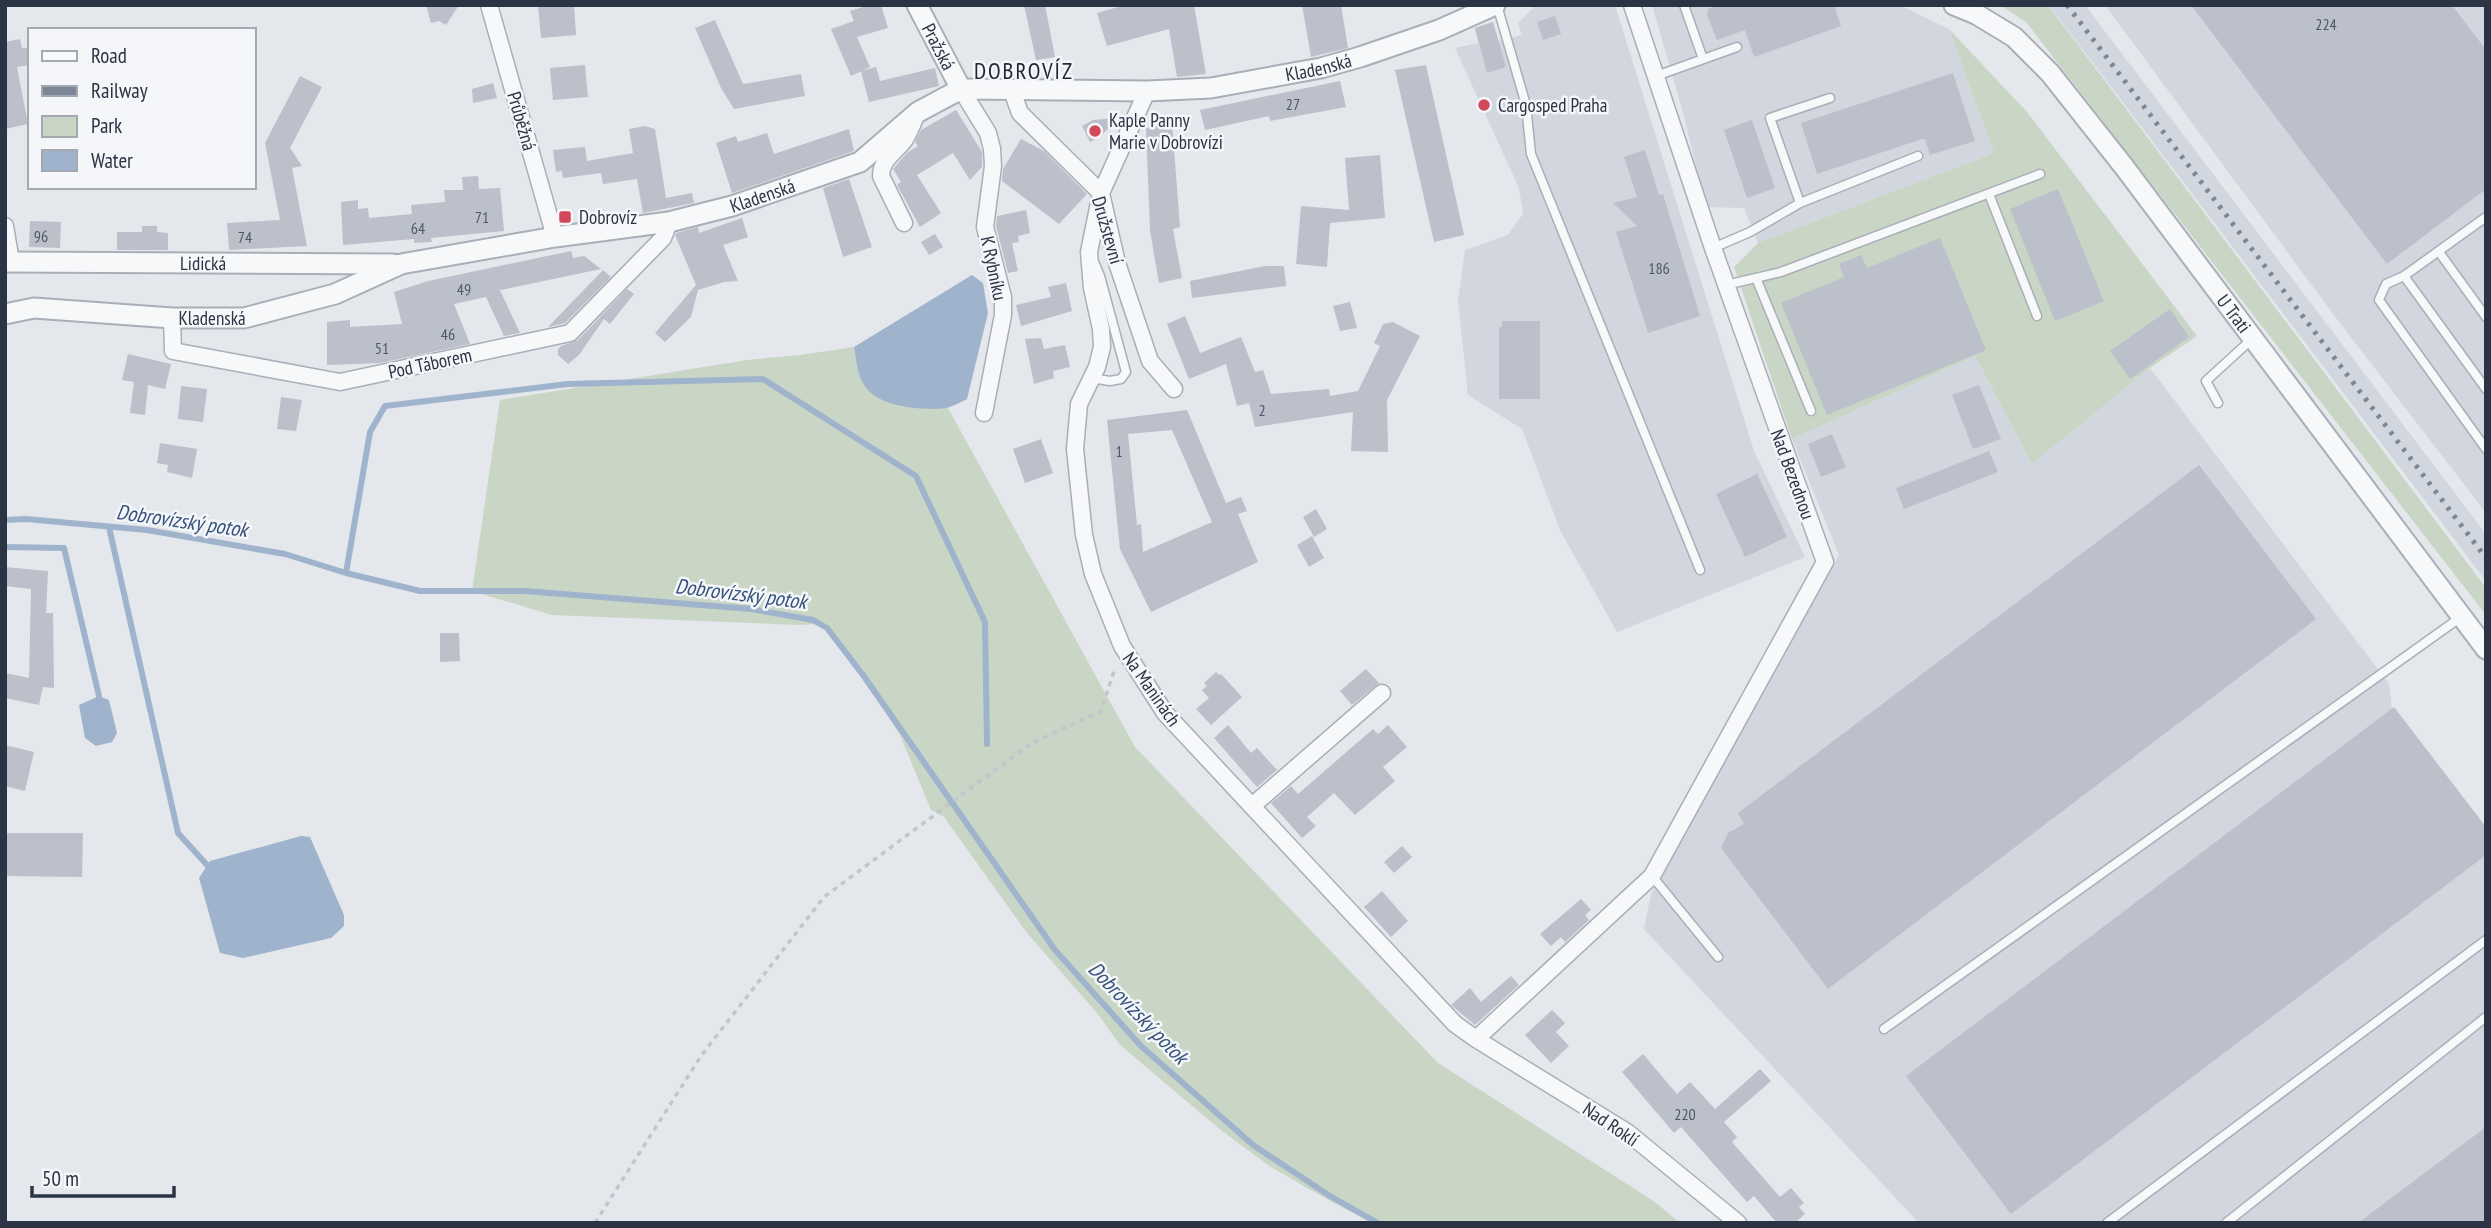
<svg xmlns="http://www.w3.org/2000/svg" width="2491" height="1228" viewBox="0 0 2491 1228" font-family="'PT Sans Narrow',sans-serif">
<rect width="100%" height="100%" fill="#e4e7ec"/>
<path fill="#d2d6de" d="M1536,5H1615L1754,451L1805,557L1617,632L1560,530L1522,429L1468,395L1458,301L1465,250L1508,235L1523,214L1519,188L1455,48L1478,43L1475,28L1493,22L1498,41L1522,35L1518,23Z
M1652,5H1900L1949,29L1994,153L1758,243L1744,208L1706,207L1684,116Z
M2049,5H2085L2486,534V581Z
M2105,5H2486V513L2333,314Z
M1975,356L2032,464L2150,368L2389,684L2392,710L2486,832V1223H1919L1644,929L1651,894L1839,555L1792,439Z"/>
<path fill="#c9d6c5" d="M2000,5H2048L2486,588V615L2026,22Z
M1949,29L2027,112L2197,336L2150,368L2032,464L1975,356L1792,439L1734,267L1758,243L1994,153Z
M854,347L857,367L907,407L948,408L1135,747L1438,1063L1655,1202L1680,1223H1371L1307,1188L1268,1165L1222,1131L1120,1045L1097,1013L1027,933L944,817L931,810L900,735L835,636L818,624L798,625L552,615L472,591L500,400L747,360L800,355Z"/>
<path fill="#9fb4cc" d="M972,275L983,283L988,313L967,399C961,402 953,406 947,408C923,411 877,407 864,385C857,374 856,359 854,347Z
M99,696L109,700L117,733L112,742L96,746L85,738L79,705Z
M301,836L310,837L344,915V926L331,938L243,958L220,953L199,878L210,861Z"/>
<g fill="none" stroke-linecap="round" stroke-linejoin="round">
<path stroke="#9fb4cc" stroke-width="6" d="M5,520L26,519L147,530L285,554L346,573L420,591H525L751,609L813,620L827,628L863,675L1055,950L1141,1046L1253,1145L1330,1196L1378,1223
M109,527L178,833L207,865
M5,547L64,548L99,696
M346,573L370,432L385,406L568,384L763,379L916,476L985,622L987,744"/>
</g>
<path fill="#bbc0ca" fill-rule="evenodd" d="M426,5H459L446,25L439,21L431,23Z
M538,5H574L576,35L541,38Z
M870,5H881L888,28L857,37L870,67L851,76L831,29L854,21L850,11Z
M1024,5H1045L1055,57L1036,60Z
M1125,5H1194L1206,74L1177,77L1169,29L1107,46L1097,13Z
M1302,5H1341L1348,48L1311,57Z
M1718,5H1834L1841,26L1754,57L1745,30L1717,40L1707,15L1708,9Z
M2191,5H2452L2486,50V189L2387,264Z
M1555,16L1561,34L1543,40L1537,22Z
M715,20L743,84L801,74L805,96L734,109L721,88L695,28Z
M1493,22L1506,67L1487,73L1475,28Z
M20,39L22,48H30V65L17,67L28,124L5,129V42Z
M585,65L588,97L553,100L550,68Z
M1426,65L1464,235L1434,242L1395,70Z
M876,67L880,81L935,68L939,86L869,102L861,71Z
M1953,73L1975,141L1930,155L1925,139H1922L1817,174L1801,123Z
M300,76L322,87L290,148L302,166L292,168L307,246L229,250L227,223L280,220L265,143Z
M1340,81L1346,107L1270,121L1269,116L1205,130L1200,110Z
M493,83L497,98L473,103L472,89Z
M956,110L982,152V167L970,180L953,153L917,175L941,213L920,227L897,185L901,182L893,169L907,153L918,146L915,142L921,130Z
M1118,118L1101,136L1090,142L1082,126L1093,120Z
M1752,120L1775,188L1747,198L1724,130Z
M1172,123L1180,227L1173,229L1182,278L1159,283L1150,231L1146,128Z
M645,126L655,129L666,198L692,193L694,203L643,213L637,179L603,184L601,173L563,178L562,171L556,172L553,150L585,147L587,161L633,153L629,129Z
M849,129L854,151L732,193L716,143L736,136L738,142L767,133L774,154Z
M1021,139L1044,151L1087,194L1059,224L1002,181L1003,169Z
M1645,150L1659,195L1663,194L1700,316L1648,333L1616,232L1637,226L1613,203L1637,197L1624,157Z
M1380,155L1385,218L1330,223L1327,267L1296,264L1301,206L1349,210L1345,158Z
M478,176L479,189L500,188L504,231L431,238L432,242L414,243V239L343,245L341,202L358,200V209L368,208L369,218L412,214L411,205L445,202L444,190H463L462,177Z
M849,179L872,247L843,257L823,188Z
M2058,189L2104,301L2055,321L2010,209Z
M1026,210L1030,233L1018,236L1019,242L1012,243L1018,271L1008,273L996,226L997,216Z
M742,218L748,237L723,245L738,281L724,282L698,290L691,317L665,342L655,333L696,285L675,235L676,233L698,227L699,233Z
M30,221L61,222L60,248L29,247Z
M142,226H157V232L168,233V250H117V232H142Z
M935,234L943,247L929,255L921,242Z
M1940,238L1986,350L1827,415L1781,303L1844,277L1839,264L1861,255L1867,268Z
M571,251L573,258L584,256L601,269L501,290L499,288L520,333L504,336L486,297L454,304L470,344L380,363L327,365V322L350,320V327L402,324L394,292L428,281Z
M1265,266H1284L1286,286L1192,298L1190,281Z
M603,270L611,277L565,323L548,327Z
M1066,283L1072,311L1021,326L1016,305L1051,297L1048,287Z
M627,289L634,294L610,324L604,319L579,355L568,364L558,355V349L561,346L578,340Z
M1350,302L1357,328L1340,331L1333,306Z
M2170,309L2189,337L2130,379L2110,351Z
M1185,316L1200,353L1241,337L1255,372L1263,370L1271,394L1329,389L1330,396L1358,391L1380,346L1374,343L1383,324L1393,322L1420,336L1387,400L1388,452L1351,451L1353,412L1255,427L1249,403L1237,406L1226,364L1189,379L1167,324Z
M1502,321H1540V399H1499V327H1502Z
M1041,338L1044,349L1065,345L1070,367L1053,371L1054,378L1034,384L1025,339Z
M128,354L171,364L165,389L148,385L145,415L130,413L134,382L122,380Z
M1979,385L2001,439L1973,449L1952,395Z
M181,386L207,389L203,422L178,419Z
M281,397L302,400L296,431L277,429Z
M1187,410L1226,503L1241,497L1247,511L1238,514L1258,562L1151,612L1120,549L1107,420ZM1172,430L1212,522L1143,552L1141,524L1137,525L1128,434Z
M1832,434L1846,467L1821,477L1808,444Z
M1041,439L1053,473L1025,483L1013,449Z
M160,443L197,449L192,478L167,472L168,465L157,463Z
M1989,451L1998,472L1904,509L1896,488Z
M2199,465L2316,619L1828,989L1721,848L1728,833L1744,824L1738,813Z
M1757,474L1787,537L1745,557L1716,494Z
M1316,509L1327,529L1314,537L1303,517Z
M1312,536L1324,558L1309,567L1297,545Z
M5,567L48,571L46,613H53L54,688L43,687L39,705L5,698V673L29,678L31,589L5,586Z
M440,633H459L460,661L440,662Z
M1366,669L1379,683L1352,705L1340,691Z
M1216,672L1219,675L1221,674L1242,697L1211,725L1196,709L1209,698L1202,690L1207,686L1204,683Z
M2394,707L2486,827V855L2011,1214L1906,1076Z
M1228,725L1251,753L1257,748L1277,770L1257,787L1214,738Z
M1388,725L1407,747L1383,767L1395,781L1355,815L1334,793L1307,817L1316,826L1302,838L1271,803L1291,786L1298,794L1373,729L1378,734Z
M5,745L34,752L25,791L5,786Z
M5,833H83L82,877L5,876Z
M1402,846L1412,857L1394,873L1384,862Z
M1382,891L1408,921L1391,937L1364,907Z
M1581,899L1591,910L1585,915L1589,920L1565,942L1561,937L1551,946L1540,934Z
M1511,976L1519,985L1475,1025L1451,1005L1470,988L1481,1002Z
M1552,1010L1565,1023L1556,1032L1569,1046L1551,1063L1525,1035Z
M1643,1054L1677,1094L1690,1082L1715,1109L1760,1069L1771,1081L1724,1122L1737,1137L1732,1142L1780,1197L1791,1188L1804,1203L1799,1207L1805,1214L1795,1223H1777L1754,1196L1747,1202L1681,1127L1674,1133L1622,1072Z
M2486,1127V1223H2358Z"/>
<g fill="none" stroke-linecap="round" stroke-linejoin="round">
<defs>
<path id="service" d="M1497,5L1526,105L1531,154L1700,570
M1684,5L1703,59
M1656,76L1737,47
M1989,194L2037,316
M1800,203L1770,118L1830,98
M1713,248L1750,232L1800,203L1918,156
M2439,252L2486,317
M2404,276L2486,217
M1756,278L1811,411
M1726,285L1781,272L2040,174
M1091,378L1110,381L1121,379L1126,372L1100,276L1095,264
M2486,389L2404,276L2386,284L2379,300L2486,449
M2218,403L2206,381L2252,339
M1652,876L1718,957
M1884,1029L2461,617
M2107,1223L2486,940
M2226,1223L2486,1017"/>
<path id="minor" d="M489,5L555,237
M961,89L988,133L992,149L993,166L985,227L1003,297V315L984,413
M1012,91L1020,113L1101,193L1117,263L1150,361L1174,389
M1147,91L1101,193L1089,252L1092,288L1101,329L1102,347L1097,367L1079,404L1075,449L1084,535L1093,574L1122,646L1165,713L1455,1024L1476,1039L1627,1132L1738,1223
M904,223L881,176C881,160 894,153 903,142C909,135 912,124 916,116
M5,226L11,262
M172,318L173,351L340,382L570,333L663,238L669,222
M1252,806L1382,693
M1476,1039L1652,876L1825,562L1713,248L1632,5"/>
<g id="tertiary">
<path id="s1" d="M917,5L961,89"/>
<path id="s2" d="M1954,5L1976,14L2014,37L2050,73L2125,168L2486,649"/>
<path id="s3" d="M5,262L393,264"/>
<path id="s4" d="M5,314L34,308L172,318H244L335,294L401,264L555,237L669,222L732,206L860,162L918,112L961,89L1147,91L1211,88L1321,68L1360,57L1439,30L1495,5"/>
</g>
</defs>
<use href="#service" stroke="#a9aeb7" stroke-width="11"/>
<use href="#minor" stroke="#a9aeb7" stroke-width="19"/>
<use href="#tertiary" stroke="#a9aeb7" stroke-width="23"/>
<path stroke="#c2c5cb" stroke-width="3.5" stroke-dasharray="5 5" stroke-linecap="butt" d="M595,1223L701,1056L824,897L1030,744L1101,711L1115,668"/>
<use href="#service" stroke="#f7f8fa" stroke-width="8"/>
<use href="#minor" stroke="#f7f8fa" stroke-width="16"/>
<use href="#tertiary" stroke="#f7f8fa" stroke-width="19"/>
<path stroke="#7d8696" stroke-width="5" stroke-dasharray="3.5 7" stroke-linecap="butt" d="M2067,5L2486,558"/>
</g>
<g fill="#d1495b" stroke="#f4f6f9" stroke-width="2.5">
<circle cx="1484" cy="105" r="7"/>
<circle cx="1095" cy="131" r="7"/>
<rect x="558" y="210" width="14" height="14" rx="3.5"/>
</g>
<g text-anchor="middle" stroke-width="5" stroke-linejoin="round" paint-order="stroke">
<g font-size="16" fill="#4f5766">
<text x="2326" y="30">224</text>
<text x="1293" y="110">27</text>
<text x="482" y="223">71</text>
<text x="418" y="234">64</text>
<text x="41" y="242">96</text>
<text x="245" y="243">74</text>
<text x="1659" y="274">186</text>
<text x="464" y="295">49</text>
<text x="448" y="340">46</text>
<text x="382" y="354">51</text>
<text x="1262" y="416">2</text>
<text x="1119" y="457">1</text>
<text x="1685" y="1120">220</text>
</g>
<g font-size="19" fill="#2b3445" stroke="#f4f6f9">
<text dy="7" stroke="none"><textPath href="#s1" startOffset="47">Pražská</textPath></text>
<text dy="7" stroke="none"><textPath href="#s4" startOffset="1363">Kladenská</textPath></text>
<text transform="translate(522 121) rotate(74)" y="7">Průběžná</text>
<text dy="7" stroke="none"><textPath href="#s4" startOffset="775">Kladenská</textPath></text>
<text transform="translate(1108 230) rotate(74)" y="7">Družstevní</text>
<text dy="7" stroke="none"><textPath href="#s3" startOffset="198">Lidická</textPath></text>
<text transform="translate(994 268) rotate(78)" y="7">K Rybníku</text>
<text dy="7" stroke="none"><textPath href="#s2" startOffset="422">U Trati</textPath></text>
<text dy="7" stroke="none"><textPath href="#s4" startOffset="208">Kladenská</textPath></text>
<text transform="translate(430 363) rotate(-12)" y="7">Pod Táborem</text>
<text transform="translate(1793 474) rotate(70)" y="7">Nad Bezednou</text>
<text transform="translate(1152 689) rotate(55)" y="7">Na Maninách</text>
<text transform="translate(1611 1124) rotate(34)" y="7">Nad Roklí</text>
</g>
<g font-size="19" fill="#2b3445" stroke="#f4f6f9" text-anchor="start">
<text x="1498" y="112">Cargosped Praha</text>
<text x="1109" y="127">Kaple Panny<tspan x="1109" dy="22">Marie v Dobrovízi</tspan></text>
<text x="579" y="224">Dobrovíz</text>
</g>
<g font-size="21" font-style="italic" fill="#34527a" stroke="#f4f6f9">
<text transform="translate(182 521) rotate(8)" y="7">Dobrovízský potok</text>
<text transform="translate(741 594) rotate(7)" y="7">Dobrovízský potok</text>
<text transform="translate(1138 1013) rotate(46)" y="7">Dobrovízský potok</text>
</g>
<g font-size="23" letter-spacing="2" fill="#1d2536" stroke="#f4f6f9">
<text x="1024" y="79">DOBROVÍZ</text>
</g>
</g>
<rect width="2491" height="1228" fill="none" stroke="#2b3445" stroke-width="14"/>
<rect x="28" y="28" width="228" height="161" fill="#f4f6f9" stroke="#a4a8b1" stroke-width="2"/>
<rect x="42" y="51" width="35" height="10" fill="#f7f8fa" stroke="#a4a8b1" stroke-width="2"/>
<text x="91" y="63" font-size="21" fill="#2b3445">Road</text>
<rect x="42" y="86" width="35" height="10" fill="#7d8696" stroke="#a4a8b1" stroke-width="2"/>
<text x="91" y="98" font-size="21" fill="#2b3445">Railway</text>
<rect x="42" y="116" width="35" height="21" fill="#c9d6c5" stroke="#a4a8b1" stroke-width="2"/>
<text x="91" y="133" font-size="21" fill="#2b3445">Park</text>
<rect x="42" y="150" width="35" height="21" fill="#9fb4cc" stroke="#a4a8b1" stroke-width="2"/>
<text x="91" y="168" font-size="21" fill="#2b3445">Water</text>
<path d="M32 1186v10h142v-10" fill="none" stroke="#2b3445" stroke-width="3.5"/>
<text x="42" y="1186" font-size="21" fill="#2b3445" stroke="#f4f6f9" stroke-width="5" paint-order="stroke">50 m</text>
</svg>
